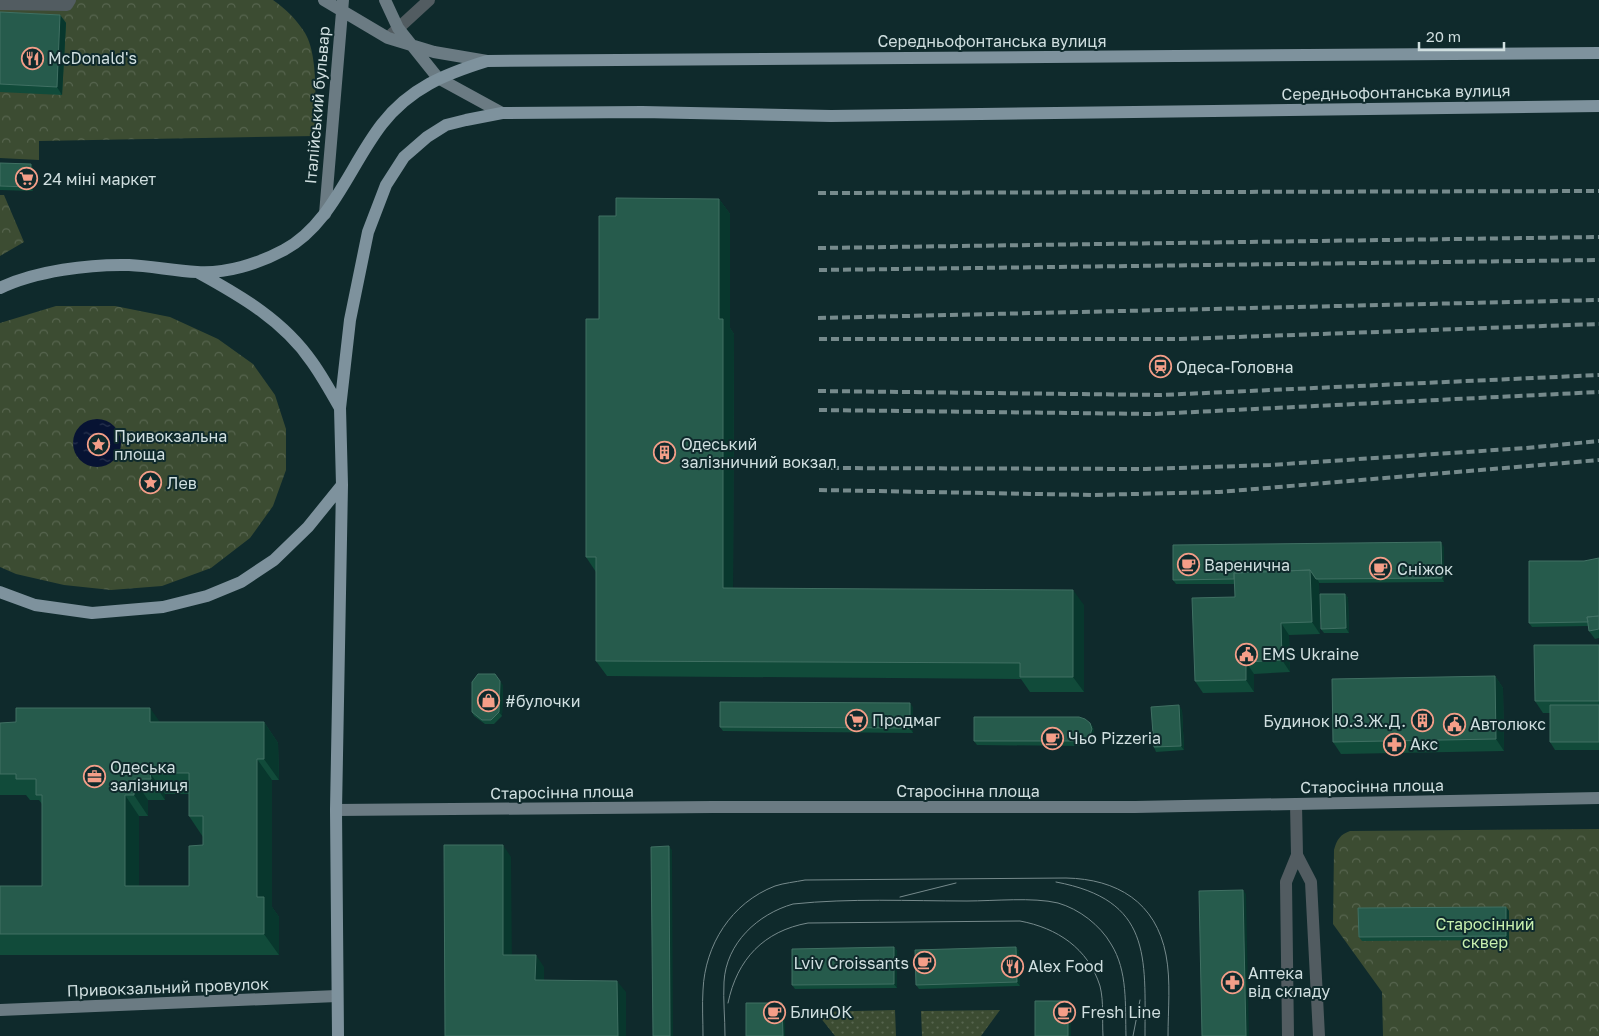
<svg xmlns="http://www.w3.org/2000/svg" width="1599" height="1036" viewBox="0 0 1599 1036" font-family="'Golos Text',sans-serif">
<defs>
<pattern id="grass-dots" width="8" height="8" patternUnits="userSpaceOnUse" patternTransform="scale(1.25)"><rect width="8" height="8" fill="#3c4c32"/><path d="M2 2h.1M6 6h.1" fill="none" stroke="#57654f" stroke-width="1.8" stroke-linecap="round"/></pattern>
<pattern id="forest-crowns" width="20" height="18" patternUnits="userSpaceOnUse" patternTransform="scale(1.25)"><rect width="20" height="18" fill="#3c4c32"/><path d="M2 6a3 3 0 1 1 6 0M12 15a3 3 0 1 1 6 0" fill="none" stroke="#57654f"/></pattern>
<pattern id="water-ripples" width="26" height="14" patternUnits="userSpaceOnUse" patternTransform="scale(1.25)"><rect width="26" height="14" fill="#071333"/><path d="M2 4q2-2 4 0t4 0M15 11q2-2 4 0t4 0" fill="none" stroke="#2a3550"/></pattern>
</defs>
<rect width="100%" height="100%" fill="#0f2a2c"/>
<path fill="url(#grass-dots)" d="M895,1010L896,1036H835L816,1012Z
M1000,1010L981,1036H922L921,1011Z"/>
<path fill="url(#forest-crowns)" d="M0,0H273C286,9 297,20 305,33C319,56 315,108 315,136L39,141V160L0,158Z
M0,195H4L24,242L0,256Z
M56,306H115L170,317L218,339L253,364L275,395L286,429V470L273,506L250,538L211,568L162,586L111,590L64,585L16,574L0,567V323Z
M1599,829V1036H1383L1382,992L1333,924L1334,850C1337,839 1340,835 1350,831Z"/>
<path fill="url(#water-ripples)" d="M73 443a24 24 0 1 1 48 0a24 24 0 1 1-48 0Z"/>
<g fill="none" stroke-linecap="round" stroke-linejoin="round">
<path stroke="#525c61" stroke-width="12" d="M0,4L67,5L70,0
M1297,855L1311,882L1319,1036
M1288,1036L1286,882L1297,855L1296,804"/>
<path stroke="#525c61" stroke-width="12" d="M392,34L429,0"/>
<path stroke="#6b7b83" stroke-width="12" d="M324,0L388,38L434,52L487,61
M385,0L398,28L438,78L502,113
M325,214L343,0
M336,810L713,807H1135L1599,798
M0,1010L337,996"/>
<path stroke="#7e929d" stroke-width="12" d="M199,273C241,296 284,321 312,362C322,376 331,392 340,408
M0,288C35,271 90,264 129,265C152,266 174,271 197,272C225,274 258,264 284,250C332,224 350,165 382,124C410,88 445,74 487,61L1599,53
M0,592L35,605L92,613L163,607L207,596L241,582L274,560L308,527L342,485
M338,1036L336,810L342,485L340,408L350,320L368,232L386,185L404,157L427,137L446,125L466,120L502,113L642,112L831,116L1599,106"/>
<path stroke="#768a8c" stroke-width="1" d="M1056,882C1152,900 1145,956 1145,1036
M900,897L956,883
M728,1003C737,959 764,931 808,923L1020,921C1057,928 1088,948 1100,986C1104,1002 1102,1020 1103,1036
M703,1036C703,1021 702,1005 703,990C705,945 731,903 775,886C784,883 795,882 805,880L1066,878C1117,879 1156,902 1166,955C1171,981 1168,1010 1168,1036
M725,1036C725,1018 723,1000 724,982C726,943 758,914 793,904C850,898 909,901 967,901C994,901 1033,897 1058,903C1079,909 1100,925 1111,944C1128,971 1125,1005 1126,1036
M1133,1036L1140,1000"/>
<path stroke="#768a8c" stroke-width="4" stroke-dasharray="8 4" stroke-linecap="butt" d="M818,193L1599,191
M818,248L1599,237
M819,270L1599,260
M818,318L1599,300
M819,339H1180L1599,324
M818,391L1161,395L1599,375
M819,410L1153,414L1599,392
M819,468L1146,469L1270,465L1526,448L1599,441
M819,490L1092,495L1219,492L1599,460"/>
</g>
<path fill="#114b3a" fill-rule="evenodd" d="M0,12L60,15L66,23L62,95L0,92Z
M0,163L31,164L33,168V191L0,190Z
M719,199L730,214V328L734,334L733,588L1084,605V692H1030L1021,679L607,676L596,661V572L586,557L599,319L616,216Z
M1444,547V582L1319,583L1320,634L1289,635L1290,672L1254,674V692L1203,693L1195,681L1235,597V584H1176L1173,580Z
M1599,558V638L1595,639L1589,631L1588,626L1532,627L1529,623L1584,561Z
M1345,594L1348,598L1349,633H1324L1321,629Z
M1599,645V750H1555L1550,742V713H1543L1535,701Z
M1495,676L1503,688L1504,751L1341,754L1333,742Z
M503,685L502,716L494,724H485L474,716L472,712Z
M913,707V733L723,731L720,727Z
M1182,710L1184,750L1156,752L1154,747Z
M264,722L278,743L279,780H272V907L279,917V955H0V886H42V804L39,800H30L26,795H0V723ZM165,794H189V816L203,837V845L189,886H139V816H148V800H165Z
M1090,723L1093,727L1094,733L1093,739L1088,744L1082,746L977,745L974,741Z
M1506,907L1509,911V940L1362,941L1359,937Z
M894,947L897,951V988L795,989L792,985Z
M1016,947L1019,951L1020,986L919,989L916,985Z"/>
<path fill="#08372d" d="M60,15L66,23L62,95L57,87Z
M31,164L33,168V191L30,187Z
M719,199L730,214V328L734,334L733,603L723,588L719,319Z
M1441,542L1444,547V582L1442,578Z
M1310,570L1319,582L1320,634L1312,622Z
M1073,590L1084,605V692L1073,677Z
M1345,594L1348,598L1349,633L1346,628Z
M1281,623L1289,635L1290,672L1282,660Z
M1246,662L1254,674V692L1246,680Z
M1495,676L1503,688L1504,751L1496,739Z
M500,681L503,685L502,716L499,712Z
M910,703L913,707V733L910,728Z
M1179,705L1182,710L1184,750L1181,746Z
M150,708L165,729L150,722Z
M264,722L278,743L279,780L264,759Z
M1090,723L1093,727L1094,733L1093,739L1090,735Z
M257,759L272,780V907L279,917V955L264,934L257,897Z
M150,773L165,794V800L151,779Z
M134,779L148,800V816L134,795Z
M125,795L139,816V907L125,886Z
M503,845L511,857L512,967L503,955Z
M669,846L672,850L673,1036H670Z
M1243,890L1246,894L1249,1036H1246Z
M1506,907L1509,911V940L1506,936Z
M894,947L897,951V988L894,984Z
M1016,947L1019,951L1020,986L1017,982Z
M536,955L544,967V992L535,980Z
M617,981L626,992V1036H618Z
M1068,1001L1071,1005V1036H1068Z
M782,1003L785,1007V1036H783Z"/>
<path fill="#265b4c" stroke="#407063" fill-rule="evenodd" d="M0,12L60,15L57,87L0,84Z
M0,163L31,164L30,187L0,186Z
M616,198L719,199V319H723V588L1073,590V677H1020V663L596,661V557H586V319H599V216H616Z
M1441,542L1442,578L1316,579L1310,570L1234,573V579L1173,580V545Z
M1599,558V616L1587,617L1588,622H1584L1529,623V561H1584Z
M1310,570L1312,622L1281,623L1282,660L1246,662V680L1195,681L1192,598L1235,597L1234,573Z
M1320,594H1345L1346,628L1321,629Z
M1599,616V629L1589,631L1587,617Z
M1534,645H1599V701H1535Z
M478,674H495L500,681L499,712L491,720H482L472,712V682Z
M1495,676L1496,739L1333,742L1332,679Z
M720,702L910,703V728L720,727Z
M1179,705L1181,746L1154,747L1151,707Z
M1550,705H1599V742H1550Z
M16,708H150V722H264V759H257V897H264V934H0V886H42V795H36V779H16V774H0V723L16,722ZM150,773H189V816H203V845L189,846V886H125V795H134V779H151Z
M974,717H1079L1085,719L1090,723L1092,729L1090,735L1086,740L1079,741H974Z
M444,845H503V955H536L535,980L617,981L618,1036H445Z
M669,846L670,1036H653L651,847Z
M1243,890L1246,1036H1202L1199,891Z
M1506,907V936L1359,937L1358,908Z
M894,947V984L792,985V949Z
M1016,947L1017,982L916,985L915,950Z
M1035,1001H1068V1036H1035Z
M746,1003H782L783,1036H746Z"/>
<defs>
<symbol id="restaurant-ring" viewBox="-11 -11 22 22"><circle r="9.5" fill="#0f2a2c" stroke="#f49e88" stroke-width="1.5"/><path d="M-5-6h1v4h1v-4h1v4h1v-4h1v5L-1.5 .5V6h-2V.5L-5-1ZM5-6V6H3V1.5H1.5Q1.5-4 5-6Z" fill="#f49e88"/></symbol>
<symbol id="supermarket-ring" viewBox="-11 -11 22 22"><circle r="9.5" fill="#0f2a2c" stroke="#f49e88" stroke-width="1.5"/><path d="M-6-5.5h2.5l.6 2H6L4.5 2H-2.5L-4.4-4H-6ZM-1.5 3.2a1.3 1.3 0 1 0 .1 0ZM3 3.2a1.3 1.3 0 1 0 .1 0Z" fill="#f49e88"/></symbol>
<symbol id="station-ring" viewBox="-11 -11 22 22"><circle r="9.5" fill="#0f2a2c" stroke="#f49e88" stroke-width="1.5"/><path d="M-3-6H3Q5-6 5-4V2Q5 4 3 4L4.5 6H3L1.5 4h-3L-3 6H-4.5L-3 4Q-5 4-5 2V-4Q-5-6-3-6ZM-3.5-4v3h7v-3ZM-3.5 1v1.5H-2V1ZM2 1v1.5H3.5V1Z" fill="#f49e88"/></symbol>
<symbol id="sight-ring" viewBox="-11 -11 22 22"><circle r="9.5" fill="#0f2a2c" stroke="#f49e88" stroke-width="1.5"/><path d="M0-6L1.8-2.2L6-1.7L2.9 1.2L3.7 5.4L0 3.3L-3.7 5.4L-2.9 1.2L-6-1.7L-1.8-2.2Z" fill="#f49e88"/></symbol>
<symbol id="building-ring" viewBox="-11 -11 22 22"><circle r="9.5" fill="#0f2a2c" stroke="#f49e88" stroke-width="1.5"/><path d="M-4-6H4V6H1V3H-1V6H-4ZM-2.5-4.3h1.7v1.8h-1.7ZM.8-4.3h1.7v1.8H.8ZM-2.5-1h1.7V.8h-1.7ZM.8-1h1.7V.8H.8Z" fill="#f49e88"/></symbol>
<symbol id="cafe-ring" viewBox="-11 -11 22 22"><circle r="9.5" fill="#0f2a2c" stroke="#f49e88" stroke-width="1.5"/><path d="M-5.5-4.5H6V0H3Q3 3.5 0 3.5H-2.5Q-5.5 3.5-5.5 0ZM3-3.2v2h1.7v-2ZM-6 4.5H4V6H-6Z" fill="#f49e88"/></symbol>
<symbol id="civic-ring" viewBox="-11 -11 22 22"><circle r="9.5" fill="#0f2a2c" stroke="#f49e88" stroke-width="1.5"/><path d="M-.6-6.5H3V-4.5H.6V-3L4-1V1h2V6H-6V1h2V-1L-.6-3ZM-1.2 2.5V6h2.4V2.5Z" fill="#f49e88"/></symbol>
<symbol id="shop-ring" viewBox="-11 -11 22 22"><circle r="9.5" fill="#0f2a2c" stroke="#f49e88" stroke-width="1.5"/><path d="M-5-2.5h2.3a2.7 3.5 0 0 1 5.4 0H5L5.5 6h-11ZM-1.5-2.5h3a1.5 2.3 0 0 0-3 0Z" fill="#f49e88"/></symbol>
<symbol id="pharmacy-ring" viewBox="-11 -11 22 22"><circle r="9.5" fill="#0f2a2c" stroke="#f49e88" stroke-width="1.5"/><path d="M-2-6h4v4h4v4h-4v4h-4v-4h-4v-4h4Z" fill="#f49e88"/></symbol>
<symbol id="office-ring" viewBox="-11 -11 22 22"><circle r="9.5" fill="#0f2a2c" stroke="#f49e88" stroke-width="1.5"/><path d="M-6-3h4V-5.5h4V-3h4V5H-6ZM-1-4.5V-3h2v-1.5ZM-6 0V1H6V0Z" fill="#f49e88"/></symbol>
</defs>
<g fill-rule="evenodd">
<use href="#restaurant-ring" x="20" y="46" width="25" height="25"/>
<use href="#supermarket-ring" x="14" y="166" width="25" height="25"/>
<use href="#station-ring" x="1148" y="354" width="25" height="25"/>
<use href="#sight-ring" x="86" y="432" width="25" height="25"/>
<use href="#building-ring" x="652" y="440" width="25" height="25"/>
<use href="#sight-ring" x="138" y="470" width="25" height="25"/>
<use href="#cafe-ring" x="1176" y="552" width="25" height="25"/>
<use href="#cafe-ring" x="1368" y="556" width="25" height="25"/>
<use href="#civic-ring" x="1234" y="642" width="25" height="25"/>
<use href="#shop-ring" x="476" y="688" width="25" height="25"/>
<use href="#supermarket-ring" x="844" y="708" width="25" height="25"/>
<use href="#building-ring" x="1410" y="708" width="25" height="25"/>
<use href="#civic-ring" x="1442" y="712" width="25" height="25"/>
<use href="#cafe-ring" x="1040" y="726" width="25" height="25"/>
<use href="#pharmacy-ring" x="1382" y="732" width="25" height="25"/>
<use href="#office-ring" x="82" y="764" width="25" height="25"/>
<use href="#cafe-ring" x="912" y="950" width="25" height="25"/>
<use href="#restaurant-ring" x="1000" y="954" width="25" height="25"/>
<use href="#pharmacy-ring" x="1220" y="970" width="25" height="25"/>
<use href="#cafe-ring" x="762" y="1000" width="25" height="25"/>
<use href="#cafe-ring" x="1052" y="1000" width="25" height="25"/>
</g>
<g text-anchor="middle" stroke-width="4" stroke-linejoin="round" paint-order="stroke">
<g font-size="16" fill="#d0dfe0" stroke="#0f2a2c">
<text x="992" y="47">Середньофонтанська вулиця</text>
<text transform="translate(1396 92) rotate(-1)" y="6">Середньофонтанська вулиця</text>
<text transform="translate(317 105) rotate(-85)" y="6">Італійський бульвар</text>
<text transform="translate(1372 786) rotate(-1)" y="6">Старосінна площа</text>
<text x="968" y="797">Старосінна площа</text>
<text transform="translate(562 792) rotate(-1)" y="6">Старосінна площа</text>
<text transform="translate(168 987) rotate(-2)" y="6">Привокзальний провулок</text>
</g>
<g font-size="16" fill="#d0dfe0" stroke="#0f2a2c" text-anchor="start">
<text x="48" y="64">McDonald's</text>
<text x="43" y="185">24 міні маркет</text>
<text x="1176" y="373">Одеса-Головна</text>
<text x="114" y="442">Привокзальна<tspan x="114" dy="18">площа</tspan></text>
<text x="681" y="450">Одеський<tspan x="681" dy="18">залізничний вокзал</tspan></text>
<text x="167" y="489">Лев</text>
<text x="1204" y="571">Варенична</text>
<text x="1397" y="575">Сніжок</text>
<text x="1262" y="660">EMS Ukraine</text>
<text x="505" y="707">#булочки</text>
<text x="872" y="726">Продмаг</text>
<text x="1406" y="727" text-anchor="end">Будинок Ю.З.Ж.Д.</text>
<text x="1470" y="730">Автолюкс</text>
<text x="1068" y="744">Чьо Pizzeria</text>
<text x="1410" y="750">Акс</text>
<text x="110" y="773">Одеська<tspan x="110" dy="18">залізниця</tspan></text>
<text x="909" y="969" text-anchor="end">Lviv Croissants</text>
<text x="1028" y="972">Alex Food</text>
<text x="1248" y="979">Аптека<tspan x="1248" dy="18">від складу</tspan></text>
<text x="790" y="1018">БлинОК</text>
<text x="1081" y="1018">Fresh Line</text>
</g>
<g font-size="16" fill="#c8f0af" stroke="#0f2a2c">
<text x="1485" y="930">Старосінний<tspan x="1485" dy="18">сквер</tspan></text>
</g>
</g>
<path d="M1419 42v8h85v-8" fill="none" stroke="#d0dfe0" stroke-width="2.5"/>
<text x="1426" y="42" font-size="15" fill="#d0dfe0" stroke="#0f2a2c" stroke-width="4" paint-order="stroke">20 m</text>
</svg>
